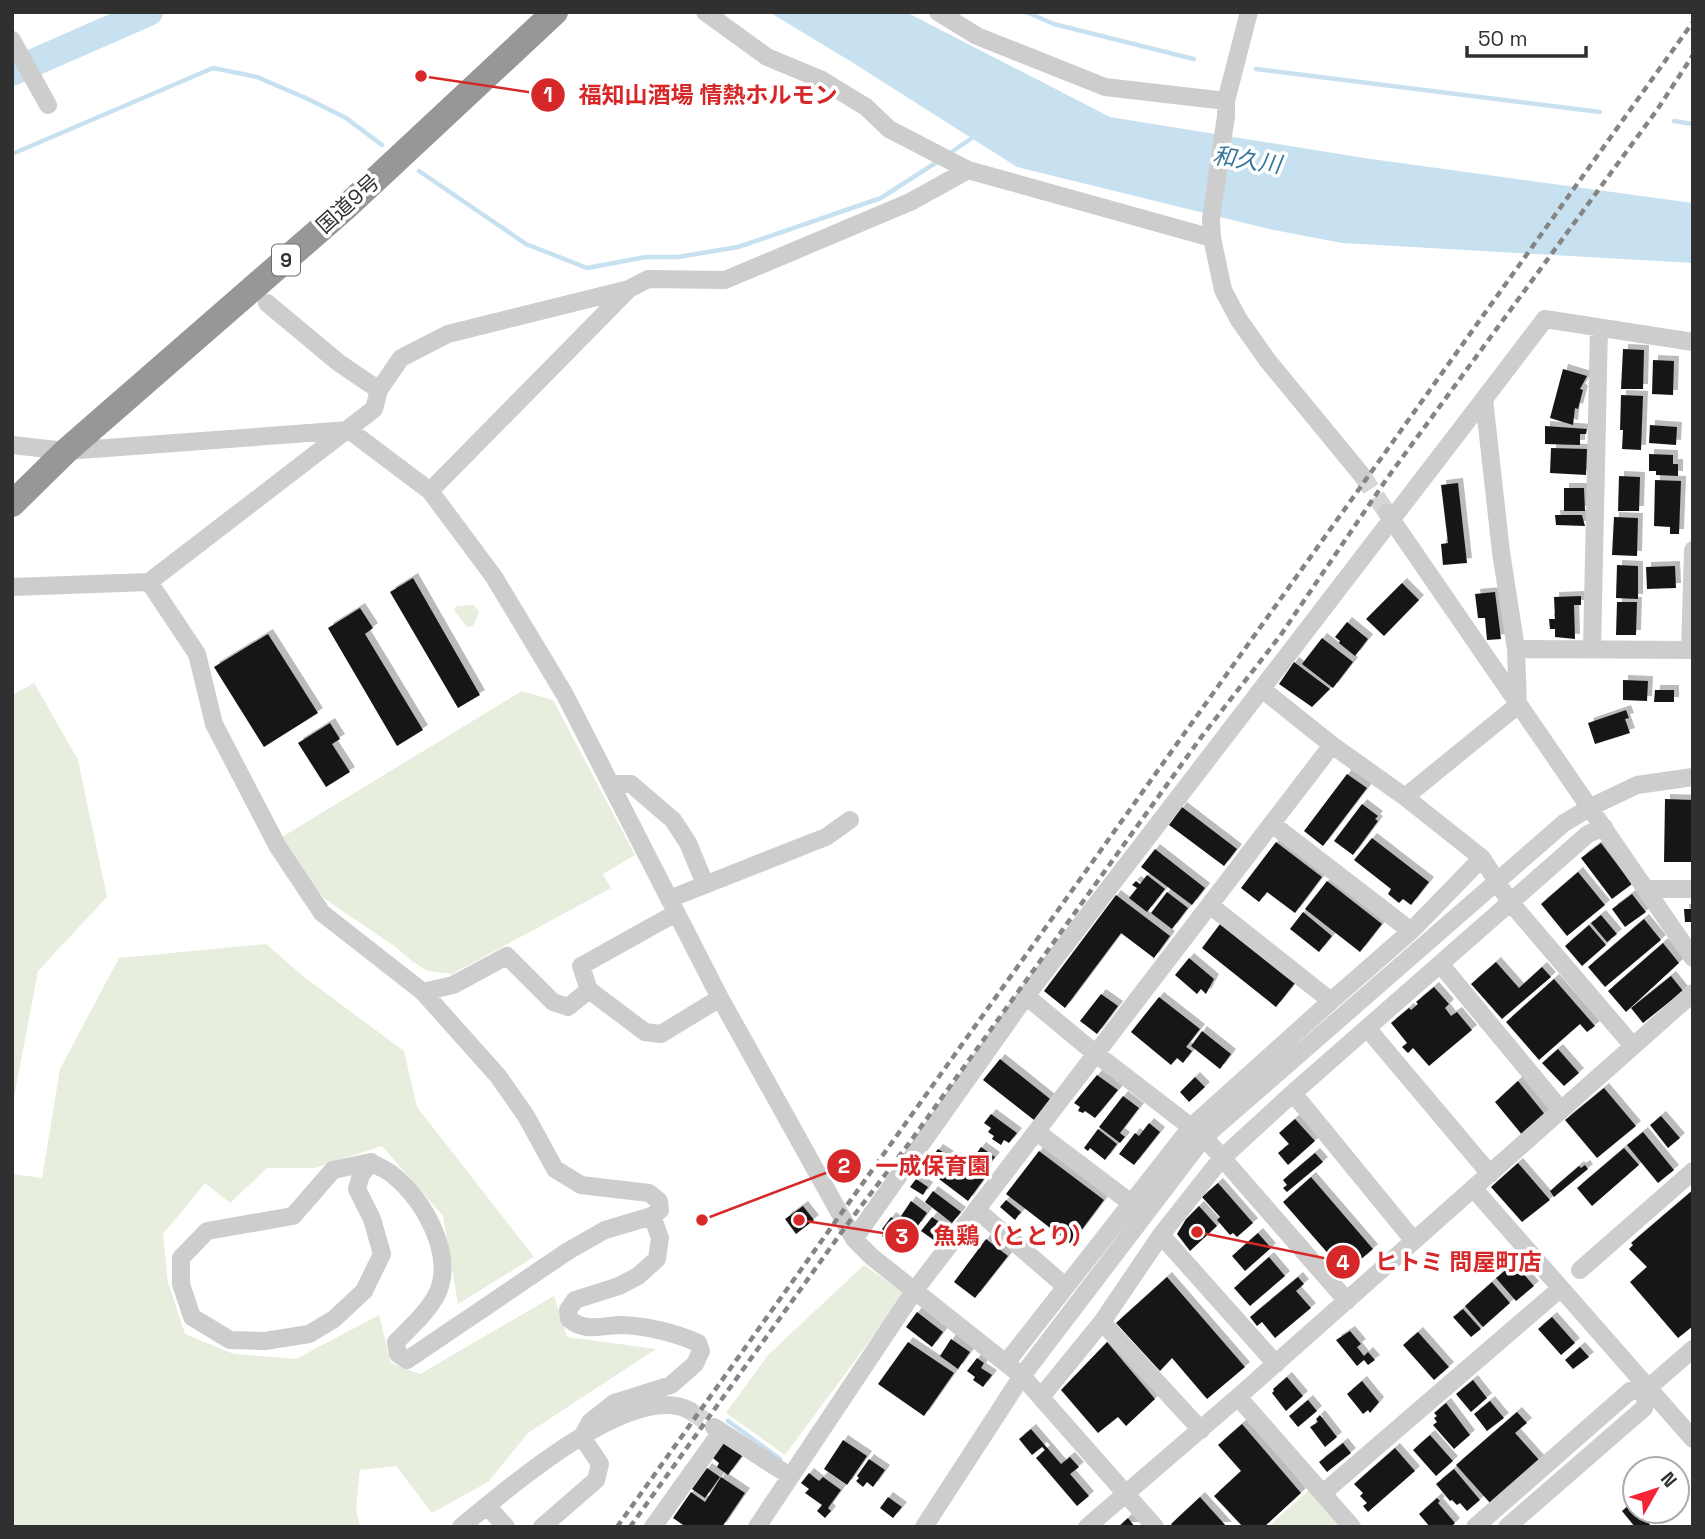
<svg xmlns="http://www.w3.org/2000/svg" width="1705" height="1539" viewBox="0 0 1705 1539" font-family="'Space Grotesk','Noto Sans JP',sans-serif">
<defs>
<filter id="shadow"><feDropShadow dx="5" dy="-5" stdDeviation="0" flood-color="#0004"/></filter>
</defs>
<rect width="100%" height="100%" fill="#fff"/>
<path fill="#e7eedd" d="M474,605L479,612L473,626L467,627L454,610L456,606Z
M34,683L78,760L107,897L38,971L12,1108V695Z
M522,691L553,700L635,855L603,874L611,888L452,974L428,971L413,962L397,948L325,899L306,877L282,837Z
M266,944L304,977L404,1051L417,1107L534,1257L458,1304L443,1216L382,1146L315,1168H267L230,1203L205,1183L163,1234L168,1282L185,1334L234,1354L296,1359L379,1315L391,1363L420,1374L554,1296L567,1337L656,1349L528,1433L488,1482L432,1513L396,1466L360,1470L356,1508L360,1527H12V1174L42,1178L60,1069L119,958Z
M864,1265L905,1293L785,1455L726,1413L768,1355Z
M1311,1488L1343,1527H1268Z"/>
<path fill="#c8e1f0" d="M769,12H906L1110,117L1364,158L1693,203V263L1342,243L1269,229L1017,167L850,61Z"/>
<g fill="none" stroke-linecap="round" stroke-linejoin="round">
<path stroke="#c8e1f0" stroke-width="4.5" d="M1026,12L1054,24L1194,59
M1256,69L1600,112
M1674,121L1693,124
M12,154L213,68L257,77L308,99L346,118L382,145
M947,155L975,136
M419,171L526,244L587,268L646,257H678L738,247L881,198L940,160
M728,1421L780,1459"/>
<path stroke="#c8e1f0" stroke-width="28" d="M12,72L149,12"/>
</g>
<path fill="#171717" filter="url(#shadow)" d="M1623,349L1644,350L1643,389H1621Z
M1653,360L1674,361L1673,395L1652,394Z
M1563,369L1587,376L1580,389L1583,390L1578,409L1575,408L1573,425L1550,418Z
M1621,395L1643,396L1641,450L1622,449L1623,430H1620Z
M1650,425L1677,427L1676,445L1649,443Z
M1545,426L1587,429L1586,434H1580V445L1545,444Z
M1551,448L1587,449L1586,475L1550,473Z
M1649,454L1673,455V464H1678V476L1656,475V471H1649Z
M1619,476L1640,477L1639,511H1618Z
M1655,480L1681,481L1679,534H1670V527L1654,526Z
M1458,483L1467,563L1443,565L1441,544L1448,543L1441,485Z
M1564,488H1584L1585,511H1564Z
M1555,515H1582L1585,526L1556,525Z
M1614,517L1638,518L1637,556L1612,555Z
M1617,565L1638,566V599L1616,598Z
M1675,566L1676,588L1647,589L1646,567Z
M413,578L480,695L458,708L390,592Z
M1402,583L1419,600L1384,636L1366,619Z
M1495,592L1501,639L1487,640L1485,618H1478L1475,594Z
M1581,596V605H1574L1575,639L1555,637V629H1550L1549,619H1555L1554,597Z
M1617,602H1637L1636,635H1616Z
M360,608L373,628L365,634L423,730L397,746L328,628Z
M1347,622L1368,639L1355,656L1339,643L1340,641L1335,637Z
M268,634L318,713L264,747L214,667Z
M1322,638L1353,662L1333,688L1302,664Z
M1294,662L1330,689L1312,707L1279,684Z
M1623,680L1648,681L1647,701L1623,700Z
M1655,690H1674V702H1654Z
M1626,710L1629,718L1625,719L1630,733L1595,744L1588,723Z
M330,723L340,739L332,744L350,772L326,787L298,743Z
M1347,774L1367,788L1323,846L1304,831Z
M1665,799L1693,800V862H1664Z
M1362,804L1378,816L1375,819L1378,821L1353,855L1334,841Z
M1182,807L1237,849L1224,866L1169,825Z
M1372,838L1429,882L1411,905L1403,899L1399,903L1388,894L1391,889L1354,860Z
M1276,842L1322,877L1295,913L1267,892L1259,902L1241,888Z
M1601,843L1632,884L1612,899L1581,858Z
M1155,849L1205,888L1192,905L1141,867Z
M1578,872L1605,905L1567,936L1541,904Z
M1147,875L1165,889L1147,912L1129,898L1137,888L1132,885L1136,881L1140,884Z
M1327,881L1382,924L1360,952L1305,909Z
M1167,892L1188,908L1172,929L1151,913Z
M1632,894L1646,912L1625,927L1612,909Z
M1116,895L1170,936L1154,958L1121,933L1065,1008L1044,991Z
M1684,909H1693V922H1685Z
M1303,912L1332,936L1319,952L1290,929Z
M1601,915L1617,934L1607,942L1591,923Z
M1644,919L1661,940L1605,987L1588,967Z
M1220,924L1295,983L1276,1007L1202,948Z
M1589,925L1606,945L1582,966L1565,946Z
M1663,943L1679,963L1626,1012L1608,991Z
M1189,958L1214,979L1206,994L1201,989L1197,994L1175,975Z
M1496,962L1519,988L1542,967L1551,977L1502,1019L1471,984Z
M1671,976L1683,991L1643,1023L1631,1008Z
M1554,979L1595,1026L1587,1032L1580,1024L1539,1060L1506,1022Z
M1434,987L1449,1004L1445,1008L1451,1016L1457,1012L1472,1030L1429,1066L1413,1048L1408,1053L1402,1047L1407,1043L1391,1023L1409,1008L1411,1010L1418,1004L1416,1002Z
M1101,994L1118,1006L1097,1034L1080,1021Z
M1159,997L1200,1029L1186,1047L1192,1051L1183,1063L1177,1058L1171,1065L1131,1032Z
M1202,1031L1231,1054L1220,1069L1191,1046Z
M1558,1049L1579,1073L1564,1086L1542,1063Z
M1000,1059L1050,1099L1034,1120L983,1080Z
M1097,1075L1118,1090L1095,1118L1085,1111L1083,1113L1078,1111L1080,1107L1074,1103Z
M1195,1077L1205,1087L1189,1102L1180,1092Z
M1518,1081L1547,1117L1523,1136L1495,1102Z
M1604,1088L1636,1126L1597,1158L1565,1120Z
M1123,1096L1139,1108L1120,1133L1125,1137L1120,1143L1099,1127Z
M991,1114L1017,1133L1009,1143L1004,1140L1001,1145L992,1139L994,1136L988,1132L991,1128L984,1123Z
M1661,1116L1680,1138L1668,1148L1650,1125Z
M1295,1119L1315,1141L1288,1165L1278,1153L1289,1144L1279,1133Z
M1149,1123L1160,1132L1134,1165L1119,1154L1135,1133L1139,1136Z
M1098,1129L1117,1144L1105,1160L1090,1148L1088,1151L1084,1148Z
M1643,1132L1674,1170L1658,1183L1627,1145Z
M981,1147L995,1157L984,1171L971,1161Z
M1624,1148L1639,1165L1592,1206L1577,1188Z
M938,1149L949,1156L936,1174L925,1166Z
M1039,1151L1104,1200L1071,1244L1006,1194Z
M1315,1153L1323,1162L1287,1192L1283,1188L1287,1185L1283,1180Z
M955,1157L984,1179L968,1201L939,1179Z
M1518,1163L1550,1200L1522,1222L1491,1187Z
M1585,1165L1588,1169L1554,1197L1550,1191L1579,1166L1581,1168Z
M1311,1177L1373,1249L1345,1273L1283,1202Z
M916,1179L928,1187L923,1195L910,1187Z
M1218,1183L1253,1223L1237,1237L1233,1233L1230,1235L1217,1220L1220,1217L1202,1197Z
M1693,1190V1326L1678,1338L1630,1282L1647,1267L1629,1249L1633,1245L1631,1243Z
M933,1191L961,1212L952,1223L925,1202Z
M1006,1200L1021,1212L1015,1220L1000,1207Z
M911,1201L927,1213L917,1227L901,1216Z
M803,1206L814,1220L796,1234L785,1219Z
M1199,1206L1217,1226L1190,1251L1177,1234L1186,1219Z
M891,1217L910,1231L897,1248L882,1236L885,1232L882,1229Z
M932,1217L948,1228L938,1243L921,1231Z
M1258,1233L1271,1248L1245,1271L1232,1256Z
M986,1239L1008,1256L975,1298L954,1282Z
M1269,1257L1285,1276L1250,1306L1234,1288Z
M1514,1263L1534,1286L1516,1301L1496,1278Z
M1167,1277L1245,1367L1207,1399L1172,1358L1160,1371L1116,1323Z
M1298,1277L1304,1284L1296,1291L1311,1308L1275,1338L1262,1322L1257,1326L1250,1317Z
M1492,1282L1510,1303L1483,1327L1465,1306Z
M1463,1309L1481,1329L1471,1337L1453,1317Z
M917,1312L943,1332L932,1347L906,1327Z
M1552,1317L1575,1343L1561,1355L1538,1329Z
M1350,1331L1361,1344L1357,1347L1364,1356L1368,1352L1375,1360L1368,1365L1364,1360L1357,1366L1336,1340Z
M1418,1332L1449,1367L1434,1380L1403,1345Z
M951,1339L970,1352L958,1369L940,1356Z
M908,1342L954,1373L924,1416L878,1384Z
M1107,1342L1155,1399L1126,1426L1118,1417L1098,1433L1061,1390Z
M1580,1347L1589,1357L1573,1369L1565,1360Z
M977,1358L984,1363L981,1368L992,1375L983,1387L973,1380L975,1377L967,1371Z
M1287,1377L1303,1396L1286,1411L1272,1393L1274,1391L1273,1389Z
M1473,1380L1487,1398L1471,1412L1456,1394Z
M1362,1381L1379,1402L1370,1413L1368,1410L1363,1414L1347,1394Z
M1308,1400L1317,1411L1298,1427L1289,1416Z
M1490,1401L1504,1418L1487,1431L1474,1414Z
M1446,1403L1470,1435L1454,1449L1433,1425L1437,1422L1434,1418L1437,1416L1434,1413Z
M1517,1412L1527,1423L1515,1433L1540,1461L1491,1504L1456,1465Z
M1320,1415L1337,1437L1325,1447L1310,1427L1318,1422L1316,1419Z
M1242,1424L1301,1493L1264,1527H1243L1214,1496L1241,1471L1218,1445Z
M1031,1429L1061,1464L1070,1457L1079,1467L1070,1474L1089,1496L1077,1506L1036,1458L1045,1450L1042,1447L1032,1455L1019,1439Z
M1430,1435L1453,1461L1436,1476L1413,1450Z
M843,1440L867,1456L847,1485L824,1469Z
M723,1443L742,1456L728,1475L717,1467L719,1463L713,1458Z
M1343,1443L1351,1453L1327,1472L1319,1462Z
M1395,1448L1415,1471L1368,1512L1363,1506L1367,1503L1360,1496L1363,1493L1354,1484Z
M869,1459L885,1470L873,1487L867,1482L863,1487L856,1481L859,1478L857,1476Z
M707,1468L720,1477L705,1498L692,1489Z
M1454,1469L1480,1500L1467,1511L1460,1503L1457,1505L1452,1500L1450,1501L1436,1484Z
M809,1473L819,1481L823,1477L841,1490L828,1508L831,1511L825,1518L817,1511L822,1505L805,1493L809,1489L801,1483Z
M721,1477L745,1493L722,1527H686L673,1518L691,1492L705,1502Z
M888,1497L902,1507L893,1518L880,1508Z
M1200,1497L1227,1527H1173L1171,1524Z
M1437,1498L1440,1501L1438,1503L1455,1523L1451,1527H1430L1419,1514Z
M1631,1503L1635,1511H1638L1652,1527H1635L1622,1511Z
M1128,1518L1135,1527H1118Z"/>
<g fill="none" stroke-linecap="round" stroke-linejoin="round">
<path stroke="#d6d6d6" stroke-width="18" stroke-dasharray="18 9" stroke-linecap="butt" d="M1361,474L1385,510
M689,1410L711,1425"/>
<path stroke="#cdcdcd" stroke-width="18" d="M705,12L767,57L820,79L866,107L889,129L968,170L1212,238
M938,12L977,36L1105,87L1226,101
M1249,12L1226,101V116L1211,219L1212,238L1223,290L1239,320L1268,361L1361,474
M12,40L48,105
M267,303L339,363L379,390
M12,445L66,451L349,430L430,491L494,577L565,695L720,998L854,1239L872,1257L1022,1376L1155,1527
M430,491L629,289
M1387,513L1693,958
M149,582L197,654L214,724L278,847L322,913L423,992L498,1076L526,1116L555,1169L581,1185L649,1193L659,1201L660,1210L652,1216L605,1230L568,1251L407,1360L398,1354L396,1342C411,1327 429,1311 438,1292C454,1254 424,1200 394,1176C388,1170 378,1167 371,1162L333,1170L293,1216L207,1231L181,1258V1284L192,1317L230,1340L265,1341L309,1334L334,1319L364,1291L382,1254L372,1219L357,1189L361,1175L371,1162
M12,587L149,582L374,409L379,390L401,358L448,334L629,289L648,279L725,280L910,202L968,170
M1516,649L1693,650
M1592,649L1599,328
M1690,650L1693,550
M1263,690L1332,745L1405,797L1482,858L1510,902L1633,1046
M612,784H631L673,820L688,843L705,884
M1405,797L1518,705L1516,649L1501,552L1484,399L1545,319L1693,342
M1272,824L1411,931
M1646,889H1693
M669,899L826,837L850,820
M676,913L581,966L589,990L645,1032L661,1034L720,998
M1441,965L1561,1110
M423,992L453,985L507,956L553,1002L568,1007L589,990
M1026,996L1096,1054L1204,1137L1347,1301
M1331,1001L1411,931L1482,858
M1367,1028L1490,1174
M1293,1093L1414,1241
M1037,1132L1131,1203
M1473,1188L1693,1439
M977,1210L1065,1286
M1161,1235L1276,1364
M854,1239L1026,996L1484,399
M1580,1270L1693,1171
M1102,1322L1201,1430
M1006,1363L1191,1127L1331,1001L1211,906
M1041,1397L1102,1322L1161,1235L1221,1159L1293,1093L1588,834L1604,827
M1238,1397L1352,1527
M714,1427L790,1476
M582,1437L590,1422L614,1403L671,1385L695,1364L701,1351L698,1343C676,1333 647,1326 622,1325C603,1325 586,1333 569,1319L568,1310L575,1300L619,1286L638,1276L657,1259L660,1238L652,1216
M1323,1493L1561,1288
M487,1506L506,1527
M461,1527C505,1491 630,1381 689,1410
M542,1527L596,1480L600,1464L582,1437
M653,1527L721,1432
M757,1527L915,1290L1332,745
M924,1527L1022,1376L1204,1137L1564,823L1591,807L1637,785L1693,777
M1087,1527L1238,1397L1693,993
M1475,1527L1630,1391L1648,1388L1693,1349
M1507,1527L1644,1408L1648,1388"/>
<path stroke="#979797" stroke-width="26" d="M12,504L66,451L345,208L555,12"/>
<path stroke="#858585" stroke-width="4.5" stroke-dasharray="7 5" stroke-linecap="butt" d="M617,1527L1693,22
M630,1527L846,1226L910,1142L1202,736L1280,636L1388,477L1657,110L1693,55"/>
</g>
<g text-anchor="middle" stroke-width="7" stroke-linejoin="round" paint-order="stroke">
<rect fill="#fff" stroke="#6e6e6e" stroke-width="2" x="272" y="244.5" width="28" height="31" rx="5"/>
<g font-size="19" font-weight="bold" fill="#303030">
<text x="286" y="267">9</text>
</g>
<g font-size="21" fill="#303030" stroke="#fff">
<text transform="translate(348 204) rotate(-42)" y="7">国道9号</text>
</g>
<g font-size="23" font-style="italic" fill="#36759b" stroke="#fff">
<text transform="translate(1247 160) rotate(8)" y="8">和久川</text>
</g>
</g>
<path fill="none" stroke="#d62828" stroke-width="2.5" d="M421 76L548 95M702 1220L844 1166M799 1220L902 1236M1197 1232L1343 1262"/>
<g fill="#d62828" stroke="#fff" stroke-width="2.5">
<circle cx="421" cy="76" r="7"/>
<circle cx="702" cy="1220" r="7"/>
<circle cx="799" cy="1220" r="7"/>
<circle cx="1197" cy="1232" r="7"/>
<circle cx="548" cy="95" r="18"/>
<circle cx="844" cy="1166" r="18"/>
<circle cx="902" cy="1236" r="18"/>
<circle cx="1343" cy="1262" r="18"/>
</g>
<g font-size="21" text-anchor="middle" font-weight="bold" fill="#fff">
<text x="548" y="102">1</text>
<text x="844" y="1173">2</text>
<text x="902" y="1244">3</text>
<text x="1343" y="1270">4</text>
</g>
<g font-size="23" text-anchor="middle" font-weight="bold" fill="#d62828" stroke="#fff" stroke-width="7" stroke-linejoin="round" paint-order="stroke">
<text x="708" y="103">福知山酒場 情熱ホルモン</text>
<text x="933" y="1174">一成保育園</text>
<text x="1014" y="1244">魚鶏（ととり）</text>
<text x="1458" y="1270">ヒトミ 問屋町店</text>
</g>
<rect width="1705" height="1539" fill="none" stroke="#303030" stroke-width="28"/>
<g transform="translate(1656 1490) rotate(51)"><circle r="33" fill="#ffffff" stroke="#acacac" stroke-width="2"/>
<path d="M0-5L12 26L0 18L-12 26Z" fill="#f52437"/>
<text y="-10" font-size="19" font-weight="bold" text-anchor="middle" fill="#303030">N</text>
</g>
<path d="M1467 46v10h119v-10" fill="none" stroke="#303030" stroke-width="3.5"/>
<text x="1478" y="46" font-size="21" fill="#303030" stroke="#ffffff" stroke-width="5" paint-order="stroke">50 m</text>
</svg>
